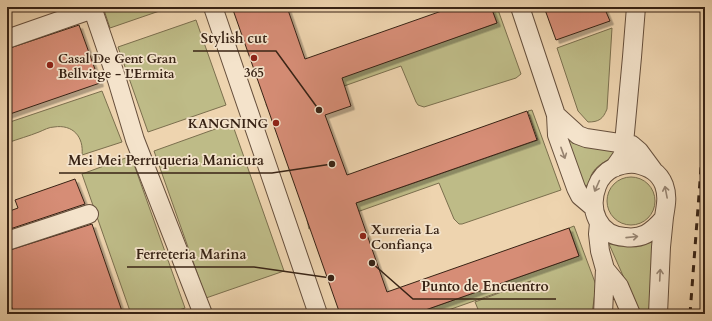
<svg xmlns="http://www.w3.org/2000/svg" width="712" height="321" viewBox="0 0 712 321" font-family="Cardo,serif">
<defs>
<filter id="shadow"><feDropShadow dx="3.5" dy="3.5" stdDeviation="0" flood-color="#0004"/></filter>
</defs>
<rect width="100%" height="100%" fill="#eed4af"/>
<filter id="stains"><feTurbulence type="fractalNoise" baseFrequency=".005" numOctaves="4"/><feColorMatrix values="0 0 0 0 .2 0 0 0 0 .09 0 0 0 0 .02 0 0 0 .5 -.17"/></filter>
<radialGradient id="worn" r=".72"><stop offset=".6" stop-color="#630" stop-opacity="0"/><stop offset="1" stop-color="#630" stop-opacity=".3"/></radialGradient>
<path fill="#bebb87" stroke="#7b6f4e" d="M103,7H171L110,28Z
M491,7H497L521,74L516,78L424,107L418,105L416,102L401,66L270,112L266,104L497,23Z
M196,20L226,105L148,132L118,47Z
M612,28L607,109C603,119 599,122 588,122L578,111L557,48Z
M102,91L122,142L82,155C84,137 73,124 54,127C49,127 44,130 39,132C29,136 18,139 7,143V123Z
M532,110L561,190L462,224H459L454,219L439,183L309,229L307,220L538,140L528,111Z
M232,123L284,271L206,298L154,151Z
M565,135L616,148L620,154C610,159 599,163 593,172C590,176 590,181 588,185L584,186Z
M131,156L185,308L167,314H131L82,174Z
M607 201a24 24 0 1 1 48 0a24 24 0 1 1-48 0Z
M574,226L596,285L592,314H480L475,302L531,281L437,314H414L579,256L569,228Z
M656,241L651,314H640L609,244L641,245Z"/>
<path fill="#d68d76" stroke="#382315" filter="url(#shadow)" d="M232,7H287L305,59L453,7H491L497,23L342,78L351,106L325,115L347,175L527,111L537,140L356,203L387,292L569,228L579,256L414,314H340Z
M544,7H604L610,21L556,40Z
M79,25L100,83L7,115V49Z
M75,179L85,204L7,230V212L18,208L15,200Z
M92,224L123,314H14L7,293V251Z"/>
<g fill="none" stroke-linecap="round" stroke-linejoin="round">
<defs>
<path id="street" d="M92,7L117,80L135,140L203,314
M213,7L318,314
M520,7L556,115L557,135L576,188L580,196L593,207
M7,39L93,9
M556,115L578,135L586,138L632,145L639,151L653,170
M614,168L621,158L623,154L632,57L636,7
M599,223L598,234L600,251L605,269L603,314
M7,241L89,214
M605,269L619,286L631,314
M658,314C659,292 660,270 661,247C662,237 663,227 664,217C666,205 668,196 664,185C659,172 649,167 636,164C628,163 620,165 613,168C605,172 600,178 597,186C588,209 598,236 625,237C632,238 640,237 646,234C653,230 659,224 664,218"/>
</defs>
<use href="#street" stroke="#664f3c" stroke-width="20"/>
<use href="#street" stroke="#f4e3cb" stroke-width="18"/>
<path stroke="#382315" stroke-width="3" stroke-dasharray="7 7" stroke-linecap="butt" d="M690,314L705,115"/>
</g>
<defs><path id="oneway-shaft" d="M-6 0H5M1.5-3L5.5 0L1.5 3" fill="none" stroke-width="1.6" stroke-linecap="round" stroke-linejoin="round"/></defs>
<g stroke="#968370">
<use href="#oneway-shaft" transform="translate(563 153) rotate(70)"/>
<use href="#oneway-shaft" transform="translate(597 186) rotate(114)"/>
<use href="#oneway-shaft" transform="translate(666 192) rotate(-101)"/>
<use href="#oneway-shaft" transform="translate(632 237) rotate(-6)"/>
<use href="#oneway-shaft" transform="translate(660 275) rotate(-87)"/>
</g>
<g fill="#8f2418" stroke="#f4e3cb" stroke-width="1.5">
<circle cx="254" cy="58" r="4"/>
<circle cx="50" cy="65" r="4"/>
<circle cx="276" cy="123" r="4"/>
<circle cx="363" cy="236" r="4"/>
</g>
<g text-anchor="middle" stroke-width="3.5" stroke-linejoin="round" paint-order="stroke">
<g font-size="13" font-weight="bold" fill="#382315" stroke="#f4e3cb" text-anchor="start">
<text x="58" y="63">Casal De Gent Gran<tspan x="58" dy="15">Bellvitge - L'Ermita</tspan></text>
<text x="254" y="77" text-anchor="middle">365</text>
<text x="268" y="128" text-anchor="end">KANGNING</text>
<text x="371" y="234">Xurreria La<tspan x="371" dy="15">Confiança</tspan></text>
</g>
</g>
<path fill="none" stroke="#382315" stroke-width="1.5" d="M319 110L276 51H193M332 164L272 173H59M331 278L254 267H127M372 263L413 299H556"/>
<g fill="#382315" stroke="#f4e3cb" stroke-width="1.5">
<circle cx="319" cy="110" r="4"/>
<circle cx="332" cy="164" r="4"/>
<circle cx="331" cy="278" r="4"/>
<circle cx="372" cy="263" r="4"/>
</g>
<g font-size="14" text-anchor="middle" font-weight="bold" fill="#382315" stroke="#f4e3cb" stroke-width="3.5" stroke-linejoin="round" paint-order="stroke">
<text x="234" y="43">Stylish cut</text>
<text x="166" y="165">Mei Mei Perruqueria Manicura</text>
<text x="191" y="259">Ferreteria Marina</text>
<text x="485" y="291">Punto de Encuentro</text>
</g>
<rect width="712" height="321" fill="none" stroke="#eed4af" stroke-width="24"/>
<rect x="8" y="8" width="696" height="305" fill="none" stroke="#382315" stroke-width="2"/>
<rect x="12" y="12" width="688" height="297" fill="none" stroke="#382315"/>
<rect width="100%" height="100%" filter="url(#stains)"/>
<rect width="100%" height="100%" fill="url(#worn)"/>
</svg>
